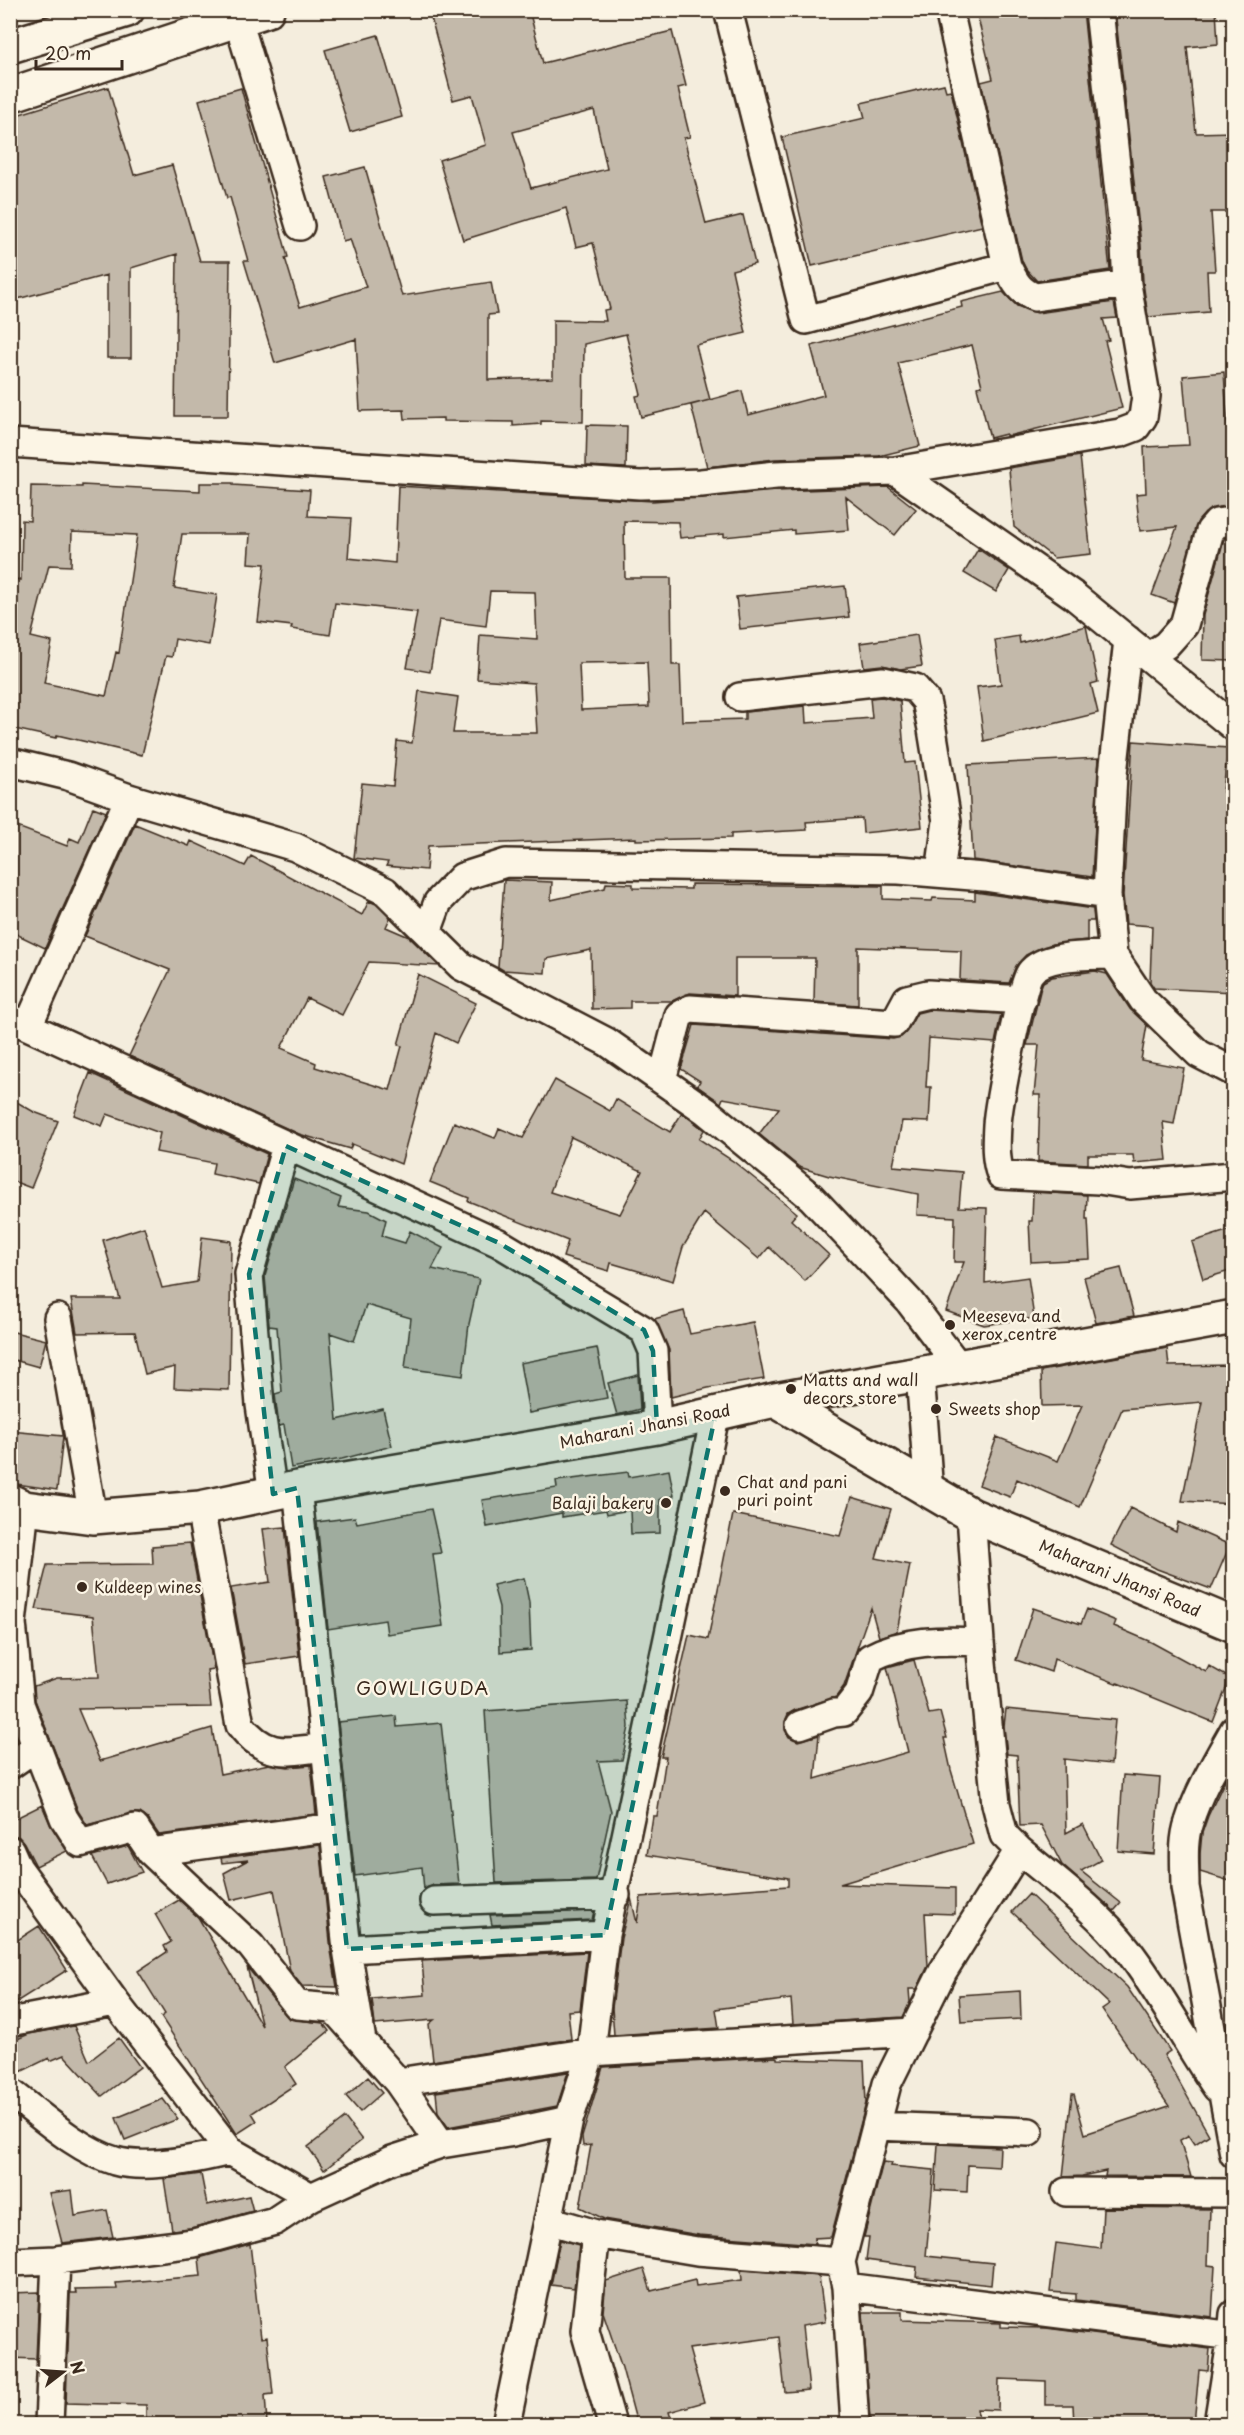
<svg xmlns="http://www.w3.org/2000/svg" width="1244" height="2435" viewBox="0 0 1244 2435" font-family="'Playpen Sans',sans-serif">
<rect width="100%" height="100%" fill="#f4eddd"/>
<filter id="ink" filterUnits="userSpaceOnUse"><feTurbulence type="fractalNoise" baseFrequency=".0167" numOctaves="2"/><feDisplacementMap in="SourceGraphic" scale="12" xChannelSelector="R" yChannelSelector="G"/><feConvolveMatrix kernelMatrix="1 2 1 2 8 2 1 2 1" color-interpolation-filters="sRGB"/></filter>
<g filter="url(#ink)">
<path fill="#c3b9aa" stroke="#3b2a1e" stroke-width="1.5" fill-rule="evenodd" d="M429,10H529L543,63L672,31L686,86L678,88L690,137L684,138L706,224L743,215L755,264L732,270L746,333L696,345L710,400L641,417L636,396L641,395L626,334L584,344L583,422L541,421V424L513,426V422L443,421V418L405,419L404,410L360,411L356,339L275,363L244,261H248L230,197L227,198L199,100L241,88L288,257L285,258L300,307L366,287L350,239L343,241L326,177L365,167L402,296L491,282L497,314L488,315V380L553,378V320L606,321L604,310L610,309L593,243L576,247L566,208L463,240L439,160L486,145L472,95L453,100ZM594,110L607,169L531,188L513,132Z
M976,10H1043L1044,17L1083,10L1110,270L1037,281L1026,269L1022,261L981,82L993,79Z
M1115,10H1216L1218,44L1187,47L1196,133L1233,132V212H1211L1215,271H1207L1209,312L1148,317L1143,282L1141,245Z
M378,35L402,117L350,132L325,50Z
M944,84L946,91L951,90L982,226L812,266L782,137L865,118L861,103Z
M108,87L134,175L172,165L200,261H230L228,416H175L177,254L131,268V358H107V275L10,301V117Z
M1003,292L1017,306L1037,313L1114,302L1117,318L1103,319L1109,340L1105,341L1122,408L1012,435L1006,436V434L990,438L977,387L982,386L972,345L898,363L920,446L879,456L775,459L707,467L691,405L742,391L748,415L824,395L811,346L962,307L961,302Z
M1224,372L1233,505L1214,508L1205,513L1198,521L1174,603L1152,595L1177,527L1140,531L1136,494L1146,493L1144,447L1189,445L1183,376Z
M587,425L627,426L626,468L586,466Z
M1080,456L1091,554L1054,558L1014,527L1009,468Z
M200,483H233V485L310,490L308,516L351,518L348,558L395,563L398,486L653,501L777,491L888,487L916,509L895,535L846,497L849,530L794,534V530L724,537V534L680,538L678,522L624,521L625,578H671L672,665H680L682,721L745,719V712L805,706L806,723L872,718L870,698L882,697L900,701L905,763L915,762L922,827L863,833L862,818L806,822L807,830L731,834V838L636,840V838L428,846L426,870L386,866L388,862L354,858L362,783L393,786L397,741L412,743L419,691L458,697L453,733H537L534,683L477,679L480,635L537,639L535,592L490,591L486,626L439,620L430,672L407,668L417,612L335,603L330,635L291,629L292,626L258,622L265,564L248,563L250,534H182L174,588L217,595L209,645L175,639L172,657L166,656L142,755L57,735L56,738L10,728V578L21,580L22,520L30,521L31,486L82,487V485L200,491ZM72,532L137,535L119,653L116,652L106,696L44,683L52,642L31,637L49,565L71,566ZM647,662L649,707L581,710L579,663Z
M1233,537V661L1202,660L1203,615L1224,539Z
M978,549L1009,570L996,592L964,573Z
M845,586L849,617L740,629L736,597Z
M1086,626L1098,682L1091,684L1098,713L984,741L977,687L1001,684L995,640L1019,636L1020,643Z
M917,635L922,666L900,669L882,665L864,667L860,643Z
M1133,741L1228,748L1223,792L1233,793V992L1154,988L1150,982L1152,926L1126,924L1123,895Z
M1099,758L1092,877L973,860L968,765Z
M93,807L106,812L45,948L10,931V824L67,846L70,838L79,842Z
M135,824L189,846L191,841L245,866L251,856L362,915L369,901L376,904L390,918L386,927L409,937L439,966L369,962L342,1015L307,998L281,1048L316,1063L315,1067L390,1090L402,1046L398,1045L418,974L476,1003L456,1043L436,1033L401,1164L352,1144L350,1149L299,1134L129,1056L170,970L85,936Z
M504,880L552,882L551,900L605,888L606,883L633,884V888L691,889V884L883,886V899L932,901L933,898L975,900V892L1093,909L1094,921H1087V940L1052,944L1026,955L1016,966L1009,983L960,980L961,951L858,947V1005L814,1002L815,958H735V996L690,993L672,1001H630V1008L592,1009L591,950L546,959L545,973L503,970L498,967Z
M1095,971L1107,974L1130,1009L1147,1025L1141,1060L1184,1068L1174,1124L1163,1122L1167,1160L1134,1163L1133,1155H1088V1164L1038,1161L1040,1095H1034L1039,1045H1027L1041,987L1043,982L1052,977Z
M929,1010L1001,1014L995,1043L929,1038L926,1087H931L929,1122L902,1121L893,1166L962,1172L959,1207L987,1208L985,1283L1028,1277L1034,1318L984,1325L946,1311L964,1262H954L955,1217L917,1215L918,1194L829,1176L799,1167L759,1134L779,1108L723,1098L721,1103L697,1086L700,1081L681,1069L694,1025L893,1039L901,1037L907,1031L917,1013Z
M90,1073L267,1154L259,1184L212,1174L214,1163L156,1152L160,1133L107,1114L102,1126L74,1115Z
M555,1080L610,1111L616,1099L670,1132L682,1113L704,1130L699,1139L733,1161L797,1213L791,1220L829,1255L805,1281L769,1247L759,1259L704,1213L683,1247L673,1281L611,1263L609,1271L563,1257L568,1241L468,1201L469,1198L430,1182L454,1122L495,1138L499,1128L523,1138ZM571,1137L642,1171L620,1214L550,1192Z
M10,1098L34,1112L58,1121L31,1188L10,1180Z
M294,1179L341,1198L338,1207L369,1211L386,1220L382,1236L405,1243L410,1231L443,1248L432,1269L479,1279L469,1324L463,1376L405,1368L411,1318L366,1305L354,1341L330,1333L337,1420L383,1409L392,1446L342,1459L291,1468L284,1425L279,1426L276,1403L275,1394L282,1392L277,1327L269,1326L265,1276Z
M1033,1192L1087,1195L1086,1219H1088L1090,1259L1031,1262L1029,1221H1032Z
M144,1227L162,1288L197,1282L202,1237L231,1241L229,1390L174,1388L175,1367L145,1374L135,1332L77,1333L71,1299H120L103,1240Z
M1233,1229V1270L1203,1279L1192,1242Z
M1121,1268L1134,1316L1096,1323L1084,1277Z
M684,1311L690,1334L753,1322L764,1379L708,1388L671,1397L669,1350L654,1319Z
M10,1331L46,1340L39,1367L10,1359Z
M597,1348L607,1398L529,1413L520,1363Z
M1167,1348L1169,1366L1233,1365V1504L1182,1501L1202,1402L1122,1409L1080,1507L1017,1479L1010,1497L979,1485L997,1437L1058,1461L1082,1405L1042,1406L1041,1371Z
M638,1375L640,1409L617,1415L608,1383Z
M10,1431L63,1436L57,1490L10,1483Z
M669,1470L674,1496L660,1499V1533L631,1534L630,1510L607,1514L606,1510L562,1517V1513L487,1527L482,1500L557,1488L556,1481L628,1472L629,1477Z
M852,1497L891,1509L876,1558L910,1565L897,1631L879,1637L871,1608L844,1686L836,1697L795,1710L788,1714L785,1722V1730L789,1737L798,1741L819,1735L815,1779L908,1752L887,1667L914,1660L929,1714L940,1712L947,1738H944L951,1770L973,1844L840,1884L955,1888V1914L925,1913L928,1966L917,1989H909L910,2002L903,2017L793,2024L791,1999L716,2009L719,2028L614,2035L612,2008L621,1938L631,1898L637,1923L641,1897L788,1886V1878L647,1855L653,1816H657L666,1757H661L689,1635L708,1639L733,1514L840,1536Z
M1130,1508L1176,1532L1178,1522L1230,1545L1211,1589L1157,1569L1111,1545Z
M431,1509L441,1553L433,1554L443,1626L387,1634L385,1620L328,1629L317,1522L355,1517L357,1523Z
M285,1527L299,1656L245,1664L231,1588L270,1582L263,1529Z
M190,1543L214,1669L207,1670L211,1707L78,1709L100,1761L212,1728L220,1774L269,1764L288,1767L311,1765L316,1814L159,1835L148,1819L140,1813H131L87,1825L78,1811L35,1700L34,1686L57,1678L99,1677L93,1616L36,1609L47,1565L153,1564L152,1546Z
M524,1578L529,1602L531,1650L500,1652L499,1607L493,1585Z
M1033,1608L1081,1624L1087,1609L1116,1621L1114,1626L1151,1642L1206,1672L1209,1666L1230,1678L1213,1722L1118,1683V1684L1054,1659L1051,1672L1016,1660Z
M627,1701L629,1727L622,1760L598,1761L611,1811L596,1880L496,1883L485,1711Z
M1006,1709L1115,1720L1111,1764L1064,1759L1066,1833L1083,1824L1101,1860L1081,1871L1121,1903L1114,1911L1062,1865L1041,1825L1020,1826L1017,1755L1007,1754L1004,1726Z
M396,1716L397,1727L441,1723L459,1884L433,1885L424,1890L422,1867L355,1876L338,1722Z
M1233,1763V1882L1200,1872V1854L1202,1833L1208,1816Z
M1123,1775L1160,1778L1154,1854L1118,1851Z
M42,1805L51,1826L67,1851L36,1866L24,1843L19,1837L10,1834V1821Z
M320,1845L331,1951L337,1987L302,1986L290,1971L274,1890L231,1900L224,1873L248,1860L222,1863L221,1858Z
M128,1846L142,1872L107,1884L92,1856Z
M1029,1894L1127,1987L1170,2051L1164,2055L1209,2135L1195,2144L1189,2135L1180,2140L1191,2177L1105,2176L1106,2171L1082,2176L1063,2177L1072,2094H1074L1085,2134L1169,2106L1102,2009L1109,2004L1012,1912Z
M179,1900L198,1917L262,2026L247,1967L289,2019L323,2023L329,2031L285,2067L296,2084L252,2113L257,2121L237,2134L161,2017L165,2014L138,1971L167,1952L164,1946L171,1942L155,1914Z
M594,1911L592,1920L492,1925L490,1915Z
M39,1926L67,1970L10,2006V1945Z
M587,1952L580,2010L568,2011L571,2039L433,2061L429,2024L434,2020L375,2025L372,1999L425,1995L422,1961Z
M1020,1991L1021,2019L961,2022L959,1995Z
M74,2026L89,2061L119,2038L140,2067L102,2096L64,2055L50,2061L49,2058L10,2077V2042L29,2034Z
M777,2057V2059L864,2061L866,2103L831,2237L814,2238L815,2244L699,2235L604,2219L580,2207L591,2145L583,2146L582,2137L603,2067Z
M568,2072L557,2106L448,2127L438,2113L436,2092Z
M368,2077L382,2093L360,2112L346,2096Z
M163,2099L178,2119L125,2140L116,2118Z
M345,2118L362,2140L324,2170L308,2147Z
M938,2144L1000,2147L999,2167L968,2165L967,2192L935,2190Z
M883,2162L892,2163L891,2166L934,2170L926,2256L993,2263L991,2285L916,2277L917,2267L866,2260L869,2237H864Z
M201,2174L207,2205L249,2196L253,2211L191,2228L172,2230L164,2179Z
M72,2190L75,2216L107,2210L113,2237L62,2243L49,2193Z
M1103,2208L1210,2209L1208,2265L1215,2266L1212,2317L1076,2300V2294L1050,2292L1056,2243L1101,2249Z
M560,2240L579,2245L574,2288L551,2285Z
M250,2244L261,2338L267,2337L273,2394L265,2395L267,2424H146V2405L66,2403L70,2293H76L75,2290L117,2289L116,2283L201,2276L199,2258Z
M644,2269L651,2291L695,2280L696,2286L742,2280L741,2270L819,2276L825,2322L802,2326L809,2390L785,2392L779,2337L689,2349L704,2402L669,2412L673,2424H637L622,2368L603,2312L606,2281Z
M39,2292L36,2359L10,2358V2293Z
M863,2312H902V2320L1001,2323V2327L1046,2328L1210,2349L1208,2371L1199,2370L1194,2424H1074L1073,2405H1046V2381L999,2379L998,2410L977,2409L979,2424H870Z"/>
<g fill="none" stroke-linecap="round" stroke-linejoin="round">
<defs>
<path id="street" d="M728,10L806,320L1007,266L949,10
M238,20L300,226
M1007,266C1014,280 1019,292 1035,297L1127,284
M10,443L640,485L701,483L776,475L895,471L1120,433L1136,427L1143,417L1146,396L1127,284L1125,247L1099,10
M895,471L1073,595L1234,727
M1128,640L1113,774L1107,895L1113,955L1143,1000L1199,1054L1234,1072
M1149,656L1166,645L1184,625L1210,531L1217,523L1234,521
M740,697L883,681L915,688L926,701L932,729L947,821L940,873
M10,762L68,776L129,798L295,847L385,891L461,966L607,1042L706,1111L811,1197L909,1301L959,1367
M427,932L438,902L462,877L506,863L899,870L984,877L1107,895
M1113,955C1091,956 1044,953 1030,973C1021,985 998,1106 997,1125C996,1142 995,1160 1001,1175L1099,1180L1130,1185L1234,1176
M10,1018L499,1243L644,1330L653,1351L657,1427
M28,1026L129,798
M662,1080L679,1015L690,1009L894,1023L907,999L928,994L1022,1000
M58,1318L93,1517
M920,1374L929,1493
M297,1488L347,1949L362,2041
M273,1494L260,1405L249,1274L286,1146
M25,1508L12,1623L20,1704L64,1818L80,1843L135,1828L151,1852L251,1946L297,2005L333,2008L398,2082L441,2144
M200,1508L240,1725C266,1758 285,1752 324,1747
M800,1725L834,1713L844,1712L859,1693L870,1658C904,1640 942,1640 980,1642
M1234,1730C1218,1759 1199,1790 1189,1822C1182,1842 1185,1866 1185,1887L1234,2154
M10,1765L36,1747
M10,1850L18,1868L115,2002
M1019,1850C1056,1881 1097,1911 1127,1949C1161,1993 1186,2043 1217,2088
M151,1852L334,1827
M434,1901L616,1895
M347,1949L605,1935
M10,2022L115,2002L230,2151L311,2197
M398,2082L591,2052L913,2032
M10,2092C42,2116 76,2149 115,2161C147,2170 198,2159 230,2151
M876,2126L1029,2132
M1066,2192L1234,2193
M548,2220L596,2234L697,2251L841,2262L846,2287L855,2424
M596,2234L585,2331L612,2424
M10,2262L56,2260L194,2243L275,2221L311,2197L392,2160L441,2144L508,2133L569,2120
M841,2262L887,2084L943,1971L1019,1850L1004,1835L996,1804L980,1642L971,1515
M846,2287L1234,2336
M49,2424L56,2260
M506,2424L569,2120L591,2052L605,1935L716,1412
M1218,2424L1232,2336L1234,2314"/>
<path id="secondary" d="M775,1400L1234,1317
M10,1501L25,1508L93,1517L200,1508L297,1488L657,1427L775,1400L971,1515L1234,1625"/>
<path id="highway" d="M10,46L127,10
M10,95L267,10"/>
</defs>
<use href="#street" stroke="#3b2a1e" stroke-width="32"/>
<use href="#secondary" stroke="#3b2a1e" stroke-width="38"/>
<use href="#highway" stroke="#3b2a1e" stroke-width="38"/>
<use href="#street" stroke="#fcf5e5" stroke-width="27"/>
<use href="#secondary" stroke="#fcf5e5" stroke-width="33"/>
<use href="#highway" stroke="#fcf5e5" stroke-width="33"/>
</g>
</g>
<path fill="#0f766e" fill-opacity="0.2" stroke="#0f766e" stroke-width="4.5" stroke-dasharray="12 8" stroke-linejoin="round" d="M286,1146L499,1243L644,1330L653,1351L657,1427L716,1412L605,1935L347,1949L297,1488L273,1494L249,1274Z"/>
<g fill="#3b2a1e" stroke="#fcf5e5" stroke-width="2">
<circle cx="950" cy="1325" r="6"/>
<circle cx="791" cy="1389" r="6"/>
<circle cx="936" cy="1409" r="6"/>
<circle cx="725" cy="1491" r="6"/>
<circle cx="666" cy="1503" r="6"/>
<circle cx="82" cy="1587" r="6"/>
</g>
<g text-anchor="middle" stroke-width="5" stroke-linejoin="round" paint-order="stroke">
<g font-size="16" fill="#3b2a1e" stroke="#fcf5e5" text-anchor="start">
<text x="962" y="1322">Meeseva and<tspan x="962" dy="18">xerox centre</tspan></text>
<text x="803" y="1386">Matts and wall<tspan x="803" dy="18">decors store</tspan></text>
<text x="948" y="1415">Sweets shop</text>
<text x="737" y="1488">Chat and pani<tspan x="737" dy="18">puri point</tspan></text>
<text x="654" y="1509" text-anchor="end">Balaji bakery</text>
<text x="94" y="1593">Kuldeep wines</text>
</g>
<g font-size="16" fill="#3b2a1e" stroke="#fcf5e5">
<text transform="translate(645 1426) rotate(-11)" y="6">Maharani Jhansi Road</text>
<text transform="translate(1120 1578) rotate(23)" y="6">Maharani Jhansi Road</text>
</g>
<g font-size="18" letter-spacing="1.5" fill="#3b2a1e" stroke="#fcf5e5">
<text x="423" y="1695">GOWLIGUDA</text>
</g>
</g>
<rect width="1244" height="2435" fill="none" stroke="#fcf5e5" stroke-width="36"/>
<rect x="18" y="18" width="1208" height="2399" fill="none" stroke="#3b2a1e" stroke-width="2" filter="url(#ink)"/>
<g transform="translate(63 2372) rotate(73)" stroke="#fcf5e5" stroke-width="4.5" paint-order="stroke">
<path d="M0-4.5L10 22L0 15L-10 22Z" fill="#3b2a1e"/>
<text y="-9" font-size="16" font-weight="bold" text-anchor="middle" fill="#3b2a1e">N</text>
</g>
<path d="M36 60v9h86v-9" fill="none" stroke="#3b2a1e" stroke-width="3"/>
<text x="45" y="60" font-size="18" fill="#3b2a1e" stroke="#fcf5e5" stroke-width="4.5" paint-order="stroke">20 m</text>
</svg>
